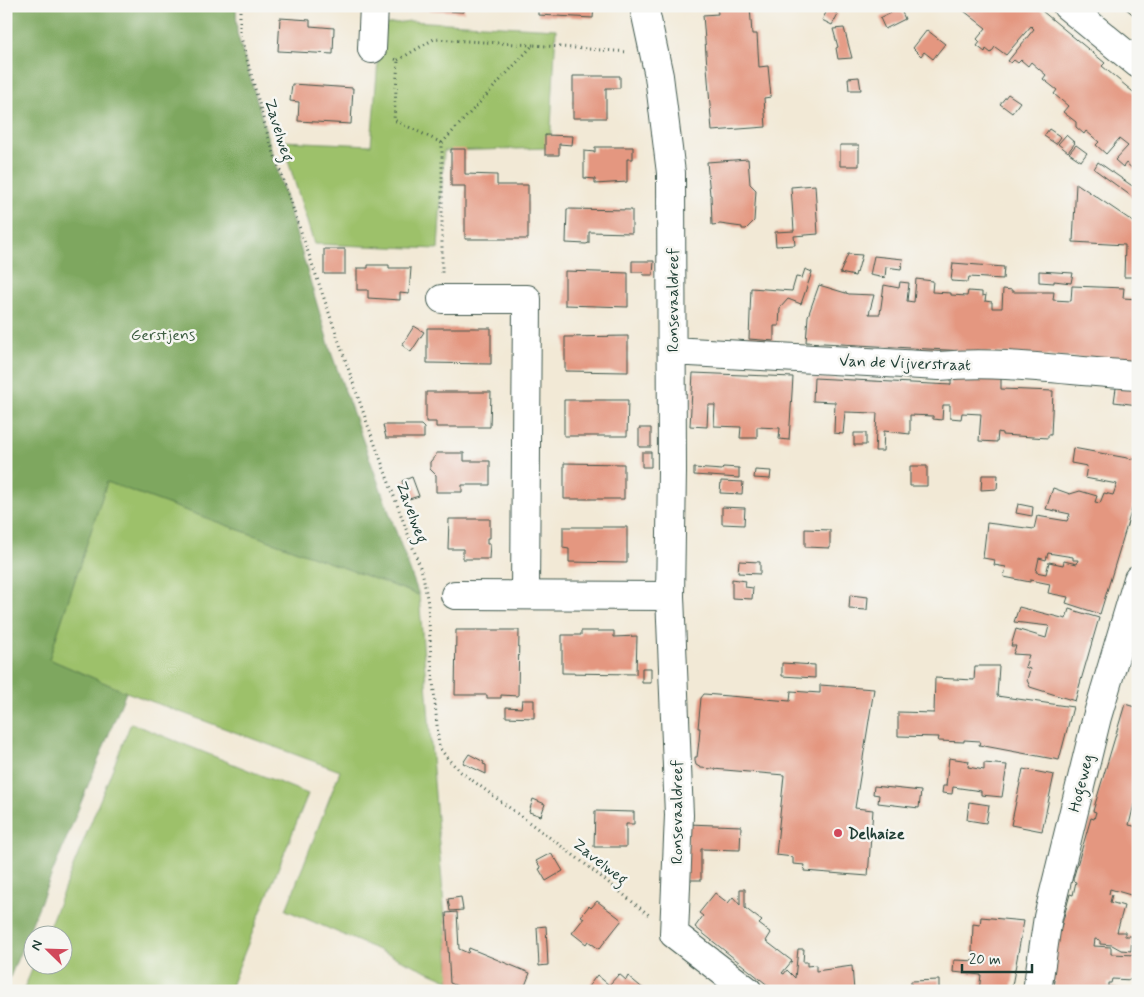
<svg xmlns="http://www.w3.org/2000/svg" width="1144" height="997" viewBox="0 0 1144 997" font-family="Mynerve,sans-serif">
<rect width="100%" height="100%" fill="#f6f6f2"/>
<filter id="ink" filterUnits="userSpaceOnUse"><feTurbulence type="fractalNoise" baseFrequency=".02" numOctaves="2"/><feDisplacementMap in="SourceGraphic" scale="10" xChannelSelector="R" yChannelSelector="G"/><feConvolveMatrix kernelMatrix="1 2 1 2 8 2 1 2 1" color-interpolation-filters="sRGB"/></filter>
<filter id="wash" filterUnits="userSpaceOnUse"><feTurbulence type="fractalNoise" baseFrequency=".0096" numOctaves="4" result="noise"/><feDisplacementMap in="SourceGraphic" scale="20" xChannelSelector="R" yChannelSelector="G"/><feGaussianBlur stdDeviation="1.12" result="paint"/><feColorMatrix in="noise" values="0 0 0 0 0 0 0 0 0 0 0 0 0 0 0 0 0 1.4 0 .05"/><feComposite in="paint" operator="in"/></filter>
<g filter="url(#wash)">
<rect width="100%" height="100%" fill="#f2e9d6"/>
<path fill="#9dc16b" stroke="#5e7f50" d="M410,21L556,29L550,148L444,151L438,249L314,244L282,141L371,145L381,25Z
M107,482L419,595L450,981L286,910L340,771L126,692L49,659Z
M131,723L308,794L229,991H23L34,965L62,964V934H46Z"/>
<path fill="#7ea75f" stroke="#4e724a" d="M6,6H236L237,33L332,355L419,595L107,482L49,659L126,692L6,987Z"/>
<g id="blocks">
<path fill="#e49780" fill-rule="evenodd" d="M409,6H464V12L408,9Z
M538,6H594L593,18L538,15Z
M717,6H750L752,34H757L759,67L768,66L771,97L764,98L766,127L712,131L703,15L718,14Z
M967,6H1036L1105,63L1102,66L1138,96V166L1134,170L1126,163L1123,167L1115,160L1128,146L1119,139L1106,154L1096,145L1099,142L1086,131L1084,134L1076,127V122L1063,112L1068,106L1054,94L1057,90L1043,79L1046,75L1031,62L1028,66L1021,60L1018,63L1014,60L1011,63L1008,61L1034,29L1031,26L1006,55L995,47L991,53L986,49L985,52L977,46L980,42L977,39L986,28L964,11Z
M1123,6H1138V19Z
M900,8L905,19L885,29L880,18Z
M828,9L838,14L832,25L822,20Z
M280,18L310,20V26L334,28L333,54L278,51Z
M844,28L852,58L838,59L836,48L838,47L833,29Z
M927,30L945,44L933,59L924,52L921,56L913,48Z
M573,76H620V88H606V118H573Z
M859,77L861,90H849L848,78Z
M292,84L353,88L351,124L298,121L299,102L290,101Z
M1008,94L1020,102L1012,113L1000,104Z
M1049,129L1061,137L1056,144L1044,136Z
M545,135L573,136L572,145L559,144V155H545Z
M1066,135L1075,143L1068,152L1058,144Z
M840,145H859V166H840Z
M1076,145L1087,153L1081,161L1069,153Z
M595,147H633V159H627V182L595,184V179L584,178V151L595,152Z
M451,149H465V174L497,175V185H528V239H465V186H451Z
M748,159L750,184L756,190L754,221L746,229H742V227L720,224L712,225L711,195H710L707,162Z
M1098,162L1138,190V201L1094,169Z
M1076,183L1138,225V277H1124L1125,245L1073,242Z
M815,185L818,234L794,236L795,245L776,246L775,232L794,231L791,187Z
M567,209L632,210V233L589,232V243L586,244L566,243Z
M324,249H345V274H324Z
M848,254L862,255L857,273L856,272L855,276L840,273Z
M874,256L903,259L901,269L886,267L885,278L870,275Z
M632,261H654L653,275H644L643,272H632Z
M953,263L1004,267L1003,279L969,277L968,282L951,281Z
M368,265H389V268H411L409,294L400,293V300L368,298V290H357V268H368Z
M805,269L812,272L801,304L788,299L780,308L779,326H774V341L749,339L751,288L792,291L796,277L802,278Z
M565,271L628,273V307L565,305Z
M1039,271L1073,273L1071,283L1054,281V283L1039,282Z
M916,279L933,281L932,292L951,293V295L967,296L968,291L982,292V296L986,295L985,301L992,302V308H1002L1003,289L1012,290V292H1054L1053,300L1071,301L1072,286L1124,288L1123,298L1138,299V361L806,342L808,316L819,285L849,294L874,295L869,314H880L884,285L899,288L900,282L909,283L907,301L914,302Z
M414,326L424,332L411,352L402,345Z
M427,328H491V364L427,363Z
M628,336V372L565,371V337Z
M693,373L793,377L789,440L779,439L780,428L757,427V438H740L741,427L714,426L715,405H708L707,427L690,426Z
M951,374L1001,378V389L1053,391L1051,435H1048V438L1002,435V433L998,432L997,442L979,441L981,414L962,413L961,419L950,418V405H943L942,420L933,419V416L910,415V434L884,431L883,451H875L877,413L845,412L843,434L834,433L835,402L813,401L814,378L951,385Z
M1120,385L1138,386V405L1114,402L1116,388Z
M426,392H491L490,427H436V422H426Z
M564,400H628L627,436H564Z
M383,425H421L424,428V438H386Z
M639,428H651V447H639Z
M854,433H866V445H854Z
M1073,448L1138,460V489L1100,614L1066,603L1068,597L1048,593L1050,584L1030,580V582L1004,577L1006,567L994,565L995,560L983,558L987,523L1034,529L1037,516L1067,521L1070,514L1046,509L1053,488L1070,494L1080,491L1097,496L1095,502L1100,503L1104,493L1113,495L1117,484L1085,478L1087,466L1071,463ZM1048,553L1073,557V560H1078L1077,564L1064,561L1063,565L1049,562L1046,574L1036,572L1039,558L1046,560Z
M642,452H651V467H642Z
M436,453H464V461H490V485H462V492H436V475L430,469V462L436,455Z
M564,463L624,464V499H564Z
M910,466H927V486H910Z
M723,467L739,468V478L694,475V468L722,470Z
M755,470L771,471L770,479L754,478Z
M982,475H998L997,489L981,490Z
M412,477L419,496L409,499L402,481Z
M721,481L743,482L742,494L720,493Z
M1018,504L1033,507L1032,516L1016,513Z
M722,507L745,508L744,525L722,524Z
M449,519H490V538H487V544H490L489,559H463V549H448Z
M563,527H627V563L569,562V549L563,548Z
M805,529L830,530V548L805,547Z
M739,561L760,562V574L738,573Z
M732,579L746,581L745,587L753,588L752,599L732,598Z
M850,595L868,597L867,610L849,609Z
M1019,607L1066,619L1069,609L1099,618L1075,701L1030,687L1027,680L1030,669L1025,667L1029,655L1013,654L1016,646H1011L1016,629L1046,638L1049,626L1014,622Z
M456,630H519L518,696L501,695V698H487V695H455Z
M581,631H614V637L637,636L636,674L562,673V635H581Z
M782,663L815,665V678L782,676Z
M975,666H999L997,696L1073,707L1059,760L979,745L980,741L964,740V742L938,741L939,737L898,736V712L934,713L935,678L974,680Z
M642,668H651V683H642Z
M820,685L874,689L855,808L873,810L868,876L804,871L805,865L793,864V857L776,855L784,775L701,768L696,765L695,761V757H697L699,741L700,728H698L701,698L704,694L790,701L791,691L820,693Z
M522,700H534V718L506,717V707L521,708Z
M1125,704L1138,708V805L1134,804L1129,825L1138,827V882L1134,896L1110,889L1109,894L1112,895L1110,902L1124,906L1117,932H1125V936H1132L1131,951L1121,950L1112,945L1100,944V940L1095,939L1094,946L1111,947V954L1137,955L1138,976H1133V980L1112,979L1111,983H1108V987L1124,988V991H1053L1055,981H1048L1059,935L1070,894L1073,895L1076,882L1073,881V879L1091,818L1094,819L1096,812L1093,811Z
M469,754L484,762L483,764L486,765V774L463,763Z
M949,758L969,761L968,767L984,770V763L1007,765L1002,797L981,795V791L953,787L952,794L942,793L943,786H946Z
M1023,769L1054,775L1042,831L1011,825Z
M874,786L921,791L919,808L878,803L879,795L873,794Z
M533,799L545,804L541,816L529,812Z
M969,802L989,805L986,823L967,820Z
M595,811L634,812V824H626V847H594Z
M688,824L741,826L740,850L701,849V880H686Z
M551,853L555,860L556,859L563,871L546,881L539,869L541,868L536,861Z
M740,889H745V908L762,921L759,924L771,933L766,941L792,961L782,973L784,974L787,970L795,978L798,949H804L803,962H807V966L816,965V971L852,966L854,991H775L695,927L703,916L699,913L715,893L728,903L733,897L740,905Z
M461,897L463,910L450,911L448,899Z
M597,901L622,920L599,949L588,941L586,944L572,933L584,918L581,916L589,906L591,908Z
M457,912L459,949L468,953L469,948L530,973L523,991H469L450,983L446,913Z
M981,917L1024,921L1011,991H979L981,975L953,972L954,960L977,961V953L972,952L973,924L980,925Z
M546,926L548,965L539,966L537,927Z
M619,974L626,980L628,976L646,991H585L597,975L609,985Z
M939,980V991H911V981Z"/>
</g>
</g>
<g filter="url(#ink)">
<use href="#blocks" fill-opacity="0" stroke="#3f574c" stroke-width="1"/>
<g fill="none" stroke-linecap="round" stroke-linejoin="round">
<defs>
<path id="minor" d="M644,6L659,76L671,173L672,471L670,596L679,815L674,934L748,991
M1067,6L1138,64
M372,49L374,6
M442,299H527L525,595
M672,351L939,366C1006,360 1072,372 1138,375
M455,595L670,596"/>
<path id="tertiary" d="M1037,991L1048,917L1097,717L1138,579"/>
</defs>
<use href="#minor" stroke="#3f574c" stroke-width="30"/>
<use href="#tertiary" stroke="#3f574c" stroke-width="30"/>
<path stroke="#3f574c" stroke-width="3" stroke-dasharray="1 4" stroke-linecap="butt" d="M240,6V34L268,136L366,420L423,575L428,604L431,659L439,747L448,759L461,772L580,860L649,915
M395,59L398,60L394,120L442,143V276
M398,60L434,39L533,45
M442,143L533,45L629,52"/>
<use href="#minor" stroke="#fff" stroke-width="28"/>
<use href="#tertiary" stroke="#fff" stroke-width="28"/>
</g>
</g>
<circle fill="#d1495b" stroke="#f6f6f2" stroke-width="2" cx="838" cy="833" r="5"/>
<g text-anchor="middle" stroke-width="5" stroke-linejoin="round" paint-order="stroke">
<g font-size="16" fill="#1f3d34" stroke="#f6f6f2">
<text transform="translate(280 130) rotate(73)" y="6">Zavelweg</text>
<text transform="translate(672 300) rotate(-90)" y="6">Ronsevaaldreef</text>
<text transform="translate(905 362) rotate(2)" y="6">Van de Vijverstraat</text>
<text transform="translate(413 512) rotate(70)" y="6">Zavelweg</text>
<text transform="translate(1080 783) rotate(-76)" y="6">Hogeweg</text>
<text transform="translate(676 812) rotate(-90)" y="6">Ronsevaaldreef</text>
<text transform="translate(601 861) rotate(38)" y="6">Zavelweg</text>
</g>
<g font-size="16" fill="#3e5e42" stroke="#f6f6f2">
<text x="163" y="340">Gerstjens</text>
</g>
<g font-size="16" font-weight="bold" fill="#1f3d34" stroke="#f6f6f2" text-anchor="start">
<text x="848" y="839">Delhaize</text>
</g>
</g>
<rect width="1144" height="997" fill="none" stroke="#f6f6f2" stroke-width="25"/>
<g transform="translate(48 950) rotate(293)"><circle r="24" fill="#f6f6f2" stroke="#a0aca6"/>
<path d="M0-4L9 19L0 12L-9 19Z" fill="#d1495b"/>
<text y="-8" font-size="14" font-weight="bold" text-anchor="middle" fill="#1f3d34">N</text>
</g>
<path d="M962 964v8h70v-8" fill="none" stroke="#1f3d34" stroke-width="2.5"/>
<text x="969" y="964" font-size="15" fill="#1f3d34" stroke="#f6f6f2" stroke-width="4" paint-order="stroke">20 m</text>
</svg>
